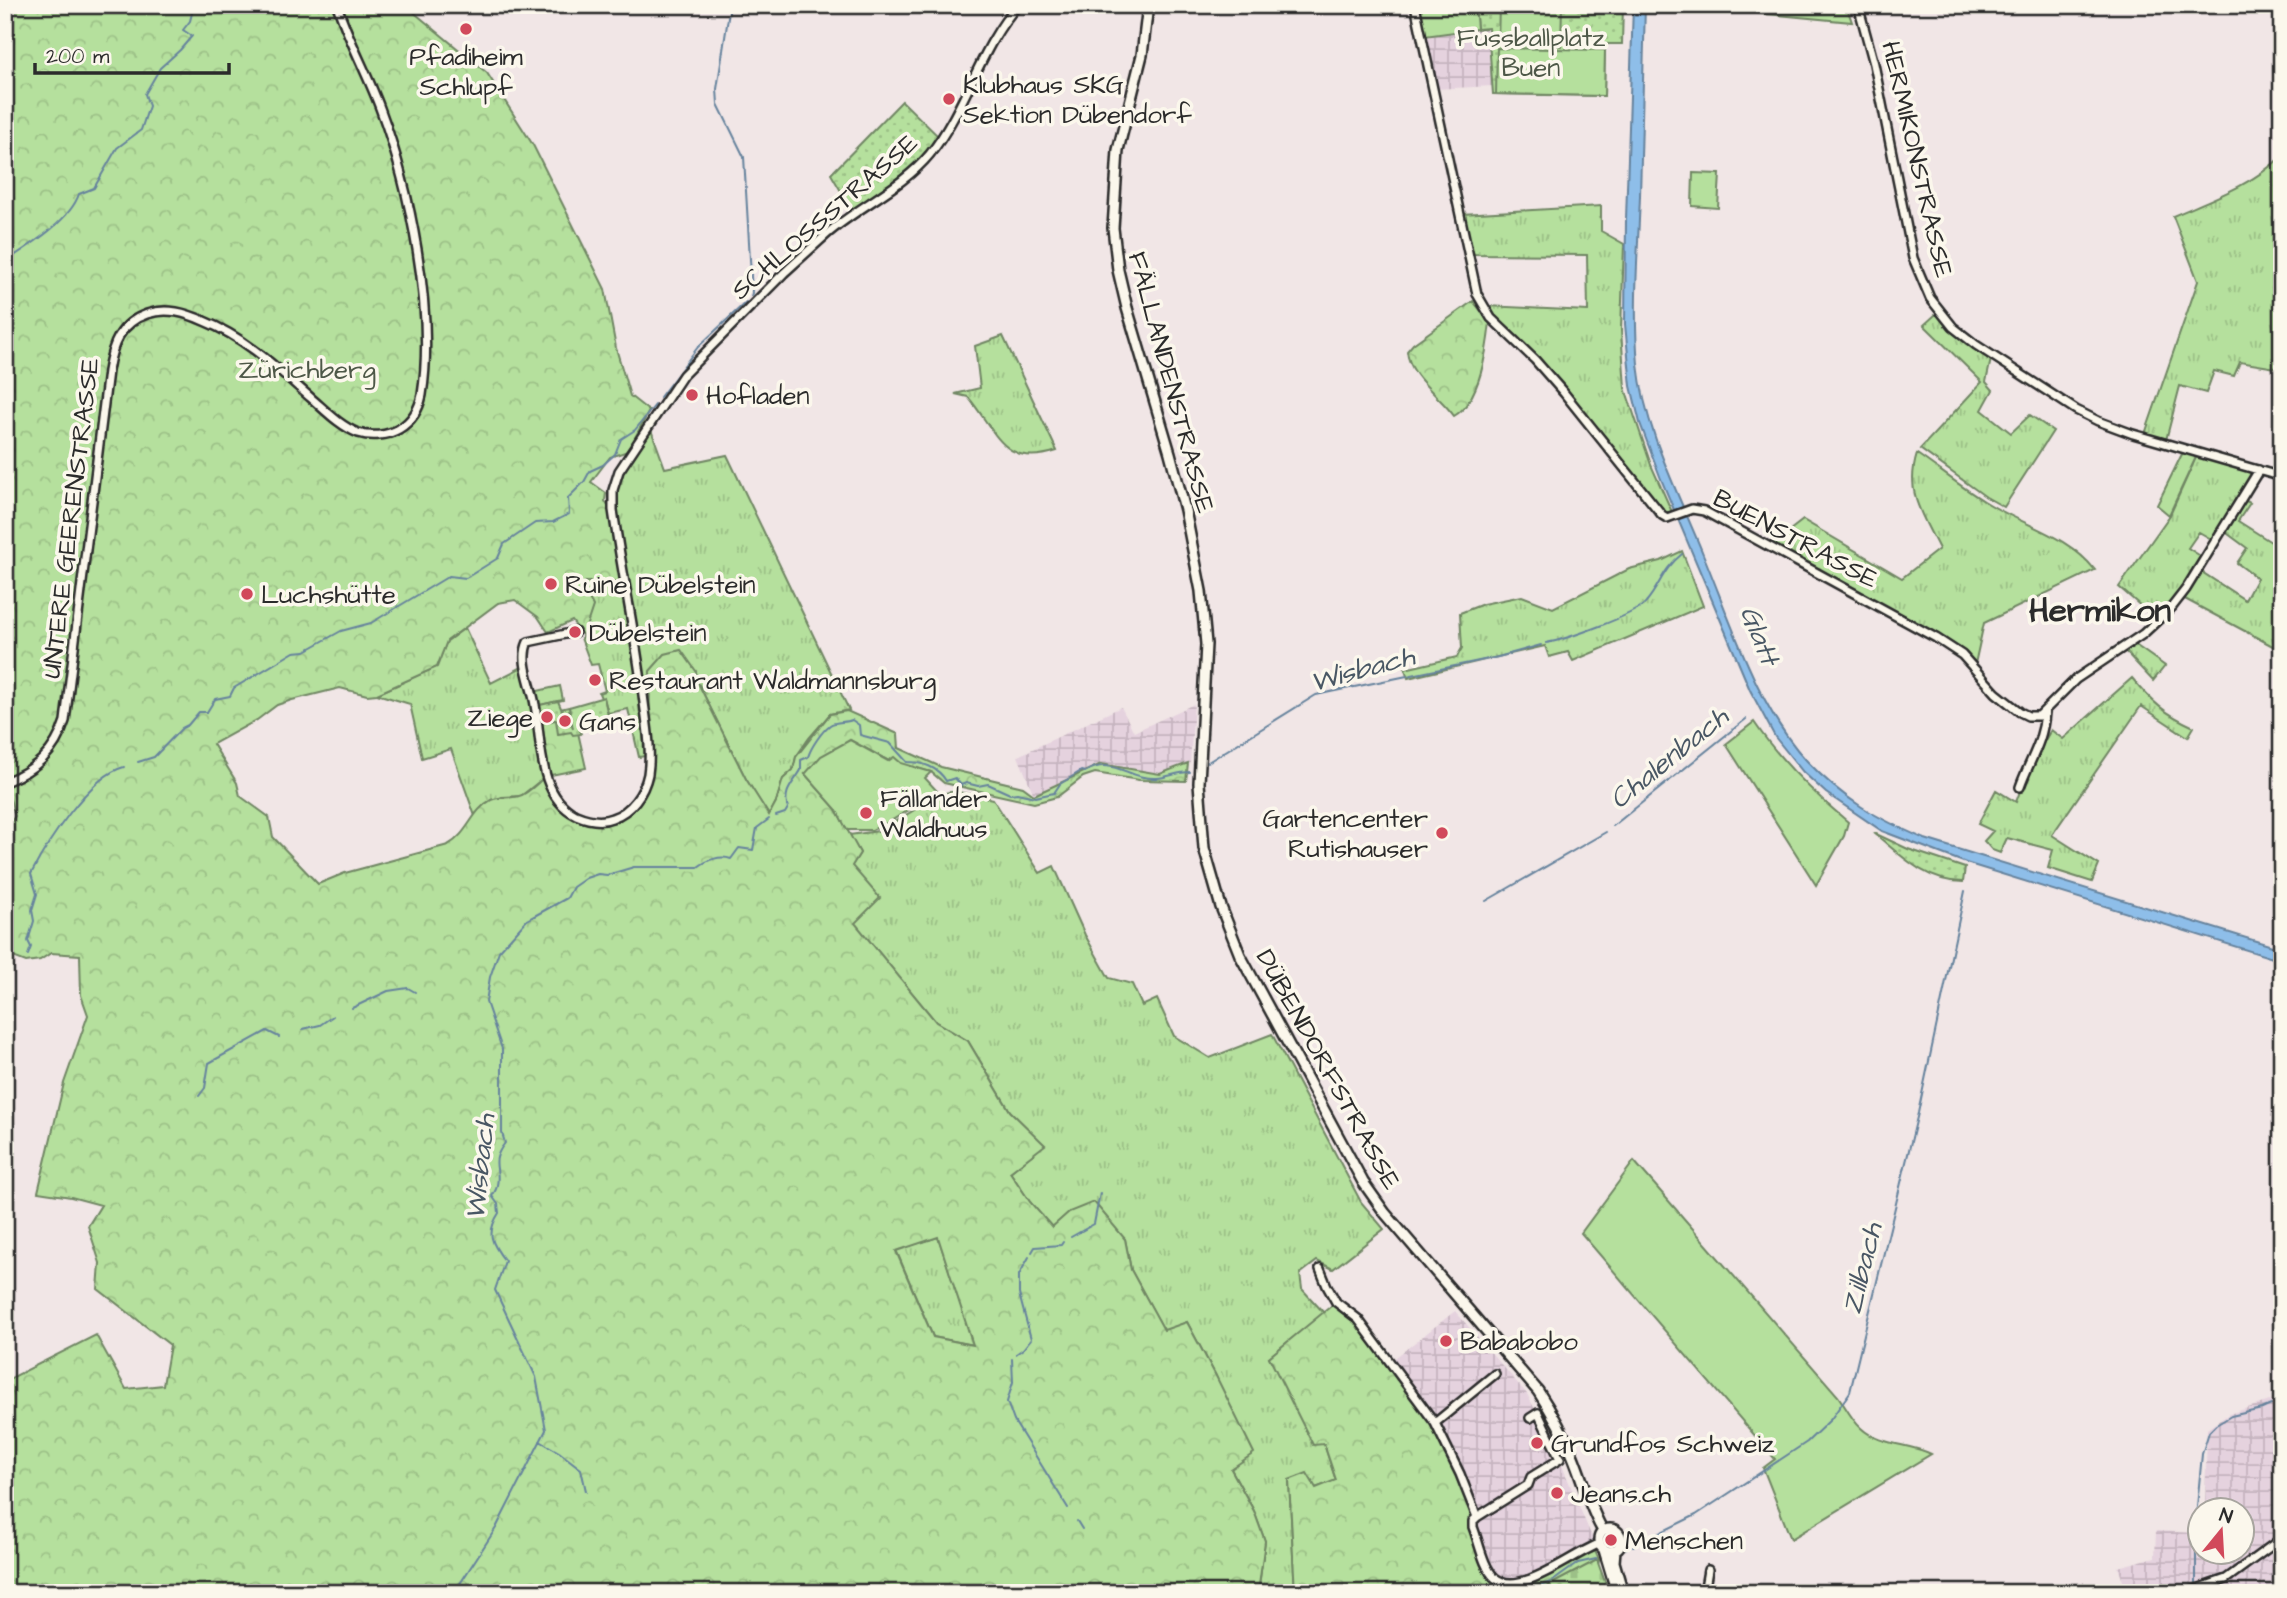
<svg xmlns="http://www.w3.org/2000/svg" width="2287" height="1598" viewBox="0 0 2287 1598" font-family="'Architects Daughter',sans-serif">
<defs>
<pattern id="industrial-grid" width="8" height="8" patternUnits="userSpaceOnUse" patternTransform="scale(1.75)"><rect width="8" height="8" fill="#e5d2de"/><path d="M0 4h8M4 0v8" fill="none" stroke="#c5b4bf"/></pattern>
<pattern id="grass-tufts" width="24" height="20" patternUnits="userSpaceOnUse" patternTransform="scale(1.75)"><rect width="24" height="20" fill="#b5e09d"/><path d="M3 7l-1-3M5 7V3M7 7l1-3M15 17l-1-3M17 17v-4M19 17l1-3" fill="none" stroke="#9cc087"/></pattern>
<pattern id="forest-crowns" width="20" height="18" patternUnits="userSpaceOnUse" patternTransform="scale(1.75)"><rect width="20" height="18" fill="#b5e09d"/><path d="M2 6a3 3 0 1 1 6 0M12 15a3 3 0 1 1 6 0" fill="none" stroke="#9cc087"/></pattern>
<pattern id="cemetery-stones" width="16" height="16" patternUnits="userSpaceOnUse" patternTransform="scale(1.75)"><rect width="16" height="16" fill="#b5e09d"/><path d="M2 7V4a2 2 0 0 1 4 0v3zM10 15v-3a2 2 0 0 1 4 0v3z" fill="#9cc087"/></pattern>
<pattern id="park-dots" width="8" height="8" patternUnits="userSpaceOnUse" patternTransform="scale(1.75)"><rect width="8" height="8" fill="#b5e09d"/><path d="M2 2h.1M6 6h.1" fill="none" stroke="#9cc087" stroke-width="1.8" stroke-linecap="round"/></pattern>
</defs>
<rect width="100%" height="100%" fill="#f1e6e6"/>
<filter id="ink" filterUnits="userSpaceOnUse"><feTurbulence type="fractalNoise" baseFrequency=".0143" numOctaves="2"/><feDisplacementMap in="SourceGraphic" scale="14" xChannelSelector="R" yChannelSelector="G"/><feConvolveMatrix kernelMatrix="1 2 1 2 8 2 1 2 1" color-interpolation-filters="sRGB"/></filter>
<g filter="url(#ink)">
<path fill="url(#industrial-grid)" d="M1488,28L1493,86L1435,89L1425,36Z
M1194,704L1190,763L1160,774L1101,764L1034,795L1018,756L1121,707L1134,732Z
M1455,1311L1527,1394L1553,1444L1594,1542L1568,1561L1517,1585L1495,1578L1391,1361Z
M2282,1397V1593H2097L2124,1584L2118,1567L2155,1557L2156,1531L2199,1533L2200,1552H2242V1510H2205L2207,1429L2229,1414Z"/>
<path fill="url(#grass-tufts)" stroke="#708664" stroke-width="2" d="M1672,5H1846L1852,22Z
M2282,156V369L2240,362L2234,376L2214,371L2206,393L2180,386L2166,440L2145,434L2198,281L2173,216C2212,199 2251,186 2282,156Z
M1601,206V231L1624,244L1621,330L1625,388L1651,465L1672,512L1666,515L1495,319L1487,306L1588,311L1587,255L1473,254L1462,214Z
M1936,314L1957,334L1991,359L1986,382L1993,390L1982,410L2011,433L2030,415L2053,431L2004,507L1986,497L1920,449L1982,382L1924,325Z
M1003,336L1057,451C1002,469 997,431 968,397L955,394L980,388L975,346Z
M650,427L665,468L727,455L849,710L830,714L809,738L796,757L793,770L783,779L776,802L769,816L746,779L697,681L649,721L615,501L622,470Z
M1917,454C1939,469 1961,487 1984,501C2021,525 2067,534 2095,570L1984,623L1975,664L1955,646L1772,544L1803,520L1902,578L1939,549C1922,514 1905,493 1917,454Z
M2197,455L2250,471L2251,478L2213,540L2199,532L2188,548L2202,557L2173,603L2157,620L2119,587L2170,515Z
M2244,500L2250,503L2238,521L2282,549V651L2183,598L2200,571L2245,600L2257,578L2237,563L2247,548L2224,531Z
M1682,551L1703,606L1573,661L1568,652L1549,657L1545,646L1408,678L1405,669L1457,657L1462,648L1460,613L1483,604L1522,596L1553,608L1629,569L1661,561Z
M585,582H622L636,660L645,756L639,757L628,709L608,713L604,698H601L599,693L605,691L598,664L591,665L581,638L583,636Z
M465,628L491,683L524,666L546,776L521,796L502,797L483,806L475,816L451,749L422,758L410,704L377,694L436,667L447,641Z
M2134,644L2165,666L2153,681L2124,650Z
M2132,678C2152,702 2165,714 2194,727L2188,737L2141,706L2052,835L2099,865L2092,882L2048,868L2053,850L2007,838L2000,853L1992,850L1984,841L1993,831L1978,824L1996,790L2016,802L2029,767L2051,730L2063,739Z
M949,792H958L993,799L1040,873L1054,866L1085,935L1109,978L1132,984L1142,1006L1157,999L1174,1036L1210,1058L1272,1034L1361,1202L1384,1229L1333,1269L1317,1261L1300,1274L1302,1289L1324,1313L1269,1357L1324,1444L1336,1481L1315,1488L1289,1481L1295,1593H1258L1265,1541L1254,1511L1231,1469L1216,1376L1187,1322L1164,1331L1131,1270L1125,1239L1069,1212L1052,1228L1030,1202L1010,1172L1044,1145L1010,1111L968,1041L936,1022L854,923L852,865L860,853L849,835L886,830L888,826L939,795Z
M938,1237L974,1345L933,1337L896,1250Z"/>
<path fill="url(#forest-crowns)" stroke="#708664" stroke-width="2" fill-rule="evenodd" d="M5,5H405L487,73L533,145L605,289L616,348L630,396L649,411L628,451L610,457L591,482L606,493L605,501L609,508L622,582H585V591L593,606L583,636L572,621L548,632L538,617L515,600L498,603L447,641L437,667L377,694L367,695L340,688L292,700L277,705L257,720L213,744L237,783L240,796L269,817L273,837L318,884L345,873L448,845C468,834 472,810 491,800C500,796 509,799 519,796C528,794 538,782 546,776L533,692L560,686L563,700L540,705L560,709L569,707L574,729L577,728L586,768L546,776L551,791L571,812L600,821L626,810L644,787L649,755L650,671L665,654L681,650L696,671L697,681L746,779L769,815L776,802L783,779L793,770L796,757L830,714L847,711L898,734L899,748L941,767L1023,787L1034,795L1101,764L1160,774L1188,763L1186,781L1139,780L1095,773L1083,777L1057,797L1034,803L944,783L931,772L889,761L850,740L805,774L836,809L860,853L852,866L880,898L855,923L936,1022L968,1041L1010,1111L1045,1145L1010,1172L1030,1202L1052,1227L1069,1212L1094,1202L1125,1239L1131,1270L1164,1330L1187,1322L1216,1376L1254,1453L1231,1469L1254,1511L1265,1541L1258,1593H5V1381L96,1335L126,1389L163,1385L170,1345L98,1289L100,1263L88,1226L101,1205L71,1197L38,1192L64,1083L88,1015L81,995L80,955L51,953L40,960L26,962L13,957L5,948V831L15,816L5,782ZM938,1237L973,1345L933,1337L896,1251Z
M1473,301L1490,322C1487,350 1480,401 1454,416C1440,396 1409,377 1407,351L1413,344Z
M1336,1302L1358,1319L1435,1423L1477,1517L1473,1527L1495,1578L1512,1585L1593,1546L1599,1560L1597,1570L1535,1593H1295L1289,1480L1307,1473L1316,1488L1336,1480L1324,1444L1313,1445L1269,1357Z"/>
<path fill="url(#cemetery-stones)" stroke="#708664" stroke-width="2" d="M1597,1560L1609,1593H1535Z"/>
<path fill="url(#park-dots)" stroke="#708664" stroke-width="2" d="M1475,5H1623L1622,44H1605L1604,96L1493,94L1488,28L1477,29Z
M902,101L938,136C915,169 884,188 852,210L831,174Z
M604,697L609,721L580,728L581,734L573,735L571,732L558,734L556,720L542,722L540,705L558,701L563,713L569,711L573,729L569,707Z
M1874,833L1908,849L1965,868L1963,882C1926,882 1900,855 1874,833Z"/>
<path fill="#b5e09d" stroke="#708664" stroke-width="2" d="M1419,5H1475L1477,29L1425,36Z
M1499,5H1562L1561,46L1498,44Z
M1497,48L1605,50L1604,96L1496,94Z
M1693,173L1720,174L1718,208L1692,206Z
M2183,452L2197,455L2169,515L2157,505Z
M1754,722C1780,761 1812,792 1848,822L1844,836L1816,885L1726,744Z
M850,740L888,761L894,757L901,763L931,772L925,778L938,792L889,822L872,830H847L836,809L805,774L821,756Z
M1634,1161L1838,1396C1845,1406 1852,1420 1861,1428C1880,1446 1909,1443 1931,1454L1791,1539L1763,1468L1775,1459L1581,1233Z"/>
<path fill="#8ebee9" stroke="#66839d" stroke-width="2" d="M1633,5H1645C1643,69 1642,132 1640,196C1638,252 1633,309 1638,364C1645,431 1678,492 1703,554C1730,619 1758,709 1807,761C1844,800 1876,818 1925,839L2282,949V961L1966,863L1882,831L1826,793L1803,772L1775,737L1750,690L1661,479L1640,423L1631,386L1625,324L1626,219Z"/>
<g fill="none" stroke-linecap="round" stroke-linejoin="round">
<path stroke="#66839d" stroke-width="2" d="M730,5L717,89L718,104L744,157L752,293L751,296
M5,262C29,246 70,221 79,194L94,188L117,148L141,130L149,106L145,94L160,68L180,50L192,36L183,30L190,21L193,9L197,5
M660,397L698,347L746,302
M1546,643C1564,640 1636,615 1646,602C1661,584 1662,570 1682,554
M138,762L154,757L182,728L188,725L199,712H207L215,699L230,696L234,688L294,652L305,651L341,631L371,623L449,576L466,578L498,558L504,544L535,523L553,522L569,514L568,498L584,482L590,471L603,465L615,454L621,439L635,430L655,405
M1208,762L1316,695L1498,657L1541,645
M776,816L785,813L788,808C782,791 794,783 801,770V760L808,757C811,747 822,731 830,725C836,721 845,723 852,720L859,725L860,735L890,743L907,762C922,762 938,767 946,781L955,778L961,785L966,783L978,786L988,784L1010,794L1017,793L1035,797L1054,793L1060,784L1081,771L1085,772C1113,755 1128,780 1157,778C1168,777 1178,772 1190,772
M1613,826L1746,719
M1486,901L1606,832
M28,955L31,947L28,941L34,921L32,910L37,894L31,874C47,843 89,776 124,767
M352,1008L388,991L408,988L415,992
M303,1029L320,1025L333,1016
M199,1096L205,1088L209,1063L267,1031L279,1037
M1071,1237L1094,1224L1100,1193
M1032,1252L1035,1247L1061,1245L1063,1242
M1016,1354L1023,1349L1031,1339L1019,1294V1275L1029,1257
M1012,1359L1013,1382L1007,1402L1014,1421L1068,1508
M540,1441L559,1452L581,1469L586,1491
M1077,1521L1082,1529
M1633,1546L1696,1515L1807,1442L1831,1419L1850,1392L1918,1113L1965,891
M1624,1549L1627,1548
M2196,1588V1517L2202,1454L2209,1432L2216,1425L2231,1416L2262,1409L2282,1400
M454,1593L496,1528L546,1430L536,1377L495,1290L505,1261C491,1243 486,1233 499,1213L498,1204L492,1196C494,1193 497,1189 497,1185C501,1168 489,1163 505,1143L502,1133V1049L486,1002L490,977L499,951L527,920L567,898L573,887L586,878L598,874L607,875L634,867H698C707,860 720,855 731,859L739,848L753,850L757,828L769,819
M1522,1593L1553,1581L1578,1563L1596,1559"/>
<defs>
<path id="minor" d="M1415,5L1477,294L1491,318L1535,360L1564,393L1662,515L1667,518L1692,509L1704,511L1936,638L1962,655L1996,693L2020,712L2028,716H2039L2076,679L2143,634L2172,607L2186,589L2259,470
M1858,5L1874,64L1913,258L1930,298L1953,327L1976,345L2076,410L2098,421L2133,434L2282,477
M575,632L528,642C519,661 532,685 535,705C542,741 537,795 576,815C588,820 600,823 612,818C631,812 644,793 648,774C652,749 646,720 643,695C635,633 622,572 613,510V490L619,471L683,375L784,273L827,234C859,206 903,187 930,154C966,109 981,45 1018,5
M5,782C35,770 55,753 65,721L108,371C112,345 120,323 147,314C167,307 186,313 204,321C246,338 277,368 311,398C325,410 340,426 358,433C371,437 387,436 399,429C412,421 419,410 422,395C435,311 410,188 380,108C367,73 349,41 337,5
M2020,787C2030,759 2043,743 2045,712
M1320,1269L1327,1286L1336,1302L1358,1319L1435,1423L1460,1474L1477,1517L1473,1521V1527C1479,1542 1483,1567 1495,1578C1520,1598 1573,1553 1599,1544
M1435,1423L1495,1374
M1477,1517L1528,1485L1531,1477L1560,1459L1538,1413L1530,1418
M1704,1593L1708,1570
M2186,1593L2226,1579L2282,1538"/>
<path id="major" d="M1148,5L1142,55L1118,150L1113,228L1118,270L1127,308L1170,453L1185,510L1201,591L1206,644L1199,783L1204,848L1221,907L1240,955L1363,1182L1385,1213L1538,1391C1551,1411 1563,1432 1572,1454C1583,1480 1589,1507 1603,1531
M1599 1540a11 11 0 1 1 22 0a11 11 0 1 1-22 0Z
M1604,1550L1617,1593
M1615,1550L1614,1562L1623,1593"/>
</defs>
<use href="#minor" stroke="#2b2b2b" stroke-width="12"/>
<use href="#major" stroke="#2b2b2b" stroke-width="14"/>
<use href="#minor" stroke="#fbf7ec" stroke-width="7"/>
<use href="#major" stroke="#fbf7ec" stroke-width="9"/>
</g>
</g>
<g fill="#d1495b" stroke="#fbf7ec" stroke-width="2.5">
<circle cx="466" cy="29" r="7"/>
<circle cx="949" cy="99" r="7"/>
<circle cx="692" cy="395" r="7"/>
<circle cx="551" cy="584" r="7"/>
<circle cx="247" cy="594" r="7"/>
<circle cx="575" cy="632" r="7"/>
<circle cx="595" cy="680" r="7"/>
<circle cx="547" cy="717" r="7"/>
<circle cx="565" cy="721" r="7"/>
<circle cx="866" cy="813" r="7"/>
<circle cx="1442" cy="833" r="7"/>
<circle cx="1446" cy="1341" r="7"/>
<circle cx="1537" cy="1443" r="7"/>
<circle cx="1557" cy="1493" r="7"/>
<circle cx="1611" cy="1540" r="7"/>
</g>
<g text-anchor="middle" stroke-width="7" stroke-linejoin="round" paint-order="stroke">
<g font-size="26" fill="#4e5848" stroke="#fbf7ec">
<text x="1531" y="46">Fussballplatz<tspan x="1531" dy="30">Buen</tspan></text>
<text x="307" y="378">Zürichberg</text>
</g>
<g font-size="26" fill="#2b2b2b" stroke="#fbf7ec" text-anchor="start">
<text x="466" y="65" text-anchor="middle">Pfadiheim<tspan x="466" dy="30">Schlupf</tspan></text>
<text x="963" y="93">Klubhaus SKG<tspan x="963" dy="30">Sektion Dübendorf</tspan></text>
<text x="706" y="404">Hofladen</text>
<text x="565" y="593">Ruine Dübelstein</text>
<text x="261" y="603">Luchshütte</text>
<text x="589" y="641">Dübelstein</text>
<text x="609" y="689">Restaurant Waldmannsburg</text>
<text x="533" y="726" text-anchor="end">Ziege</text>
<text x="579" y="730">Gans</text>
<text x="880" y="807">Fällander<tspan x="880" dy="30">Waldhuus</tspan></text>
<text x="1428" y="827" text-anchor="end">Gartencenter<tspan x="1428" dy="30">Rutishauser</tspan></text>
<text x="1460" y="1350">Bababobo</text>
<text x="1551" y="1452">Grundfos Schweiz</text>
<text x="1571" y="1502">Jeans.ch</text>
<text x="1625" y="1549">Menschen</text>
</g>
<g font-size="26" fill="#2b2b2b" stroke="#fbf7ec">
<text transform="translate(1918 159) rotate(77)" y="9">HERMIKONSTRASSE</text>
<text transform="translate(824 216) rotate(-41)" y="9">SCHLOSSSTRASSE</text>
<text transform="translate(1172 382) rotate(75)" y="9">FÄLLANDENSTRASSE</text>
<text transform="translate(70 518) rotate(-83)" y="9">UNTERE GEERENSTRASSE</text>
<text transform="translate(1796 538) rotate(28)" y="9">BUENSTRASSE</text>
<text transform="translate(1329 1069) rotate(61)" y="9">DÜBENDORFSTRASSE</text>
</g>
<g font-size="28" font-style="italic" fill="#495764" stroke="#fbf7ec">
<text transform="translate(1761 635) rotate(68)" y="10">Glatt</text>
<text transform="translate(1362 668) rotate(-15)" y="10">Wisbach</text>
<text transform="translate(1668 757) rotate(-39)" y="10">Chalenbach</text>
<text transform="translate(479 1167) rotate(-84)" y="10">Wisbach</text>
<text transform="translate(1861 1268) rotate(-76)" y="10">Zilbach</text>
</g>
<g font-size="33" font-weight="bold" fill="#2b2b2b" stroke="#fbf7ec">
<text x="2100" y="621">Hermikon</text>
</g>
</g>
<rect width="2287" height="1598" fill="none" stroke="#fbf7ec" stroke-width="28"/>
<rect x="14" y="14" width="2259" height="1570" fill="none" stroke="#2b2b2b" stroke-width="2.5" filter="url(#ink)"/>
<g transform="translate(2221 1531) rotate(18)"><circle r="33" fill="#fbf7ec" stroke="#a8a59f" stroke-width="2"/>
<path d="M0-5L12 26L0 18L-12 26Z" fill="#d1495b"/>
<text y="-10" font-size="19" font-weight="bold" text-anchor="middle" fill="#2b2b2b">N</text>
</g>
<path d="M35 63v10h194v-10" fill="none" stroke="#2b2b2b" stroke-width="3.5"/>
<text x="46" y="63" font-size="21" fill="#2b2b2b" stroke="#fbf7ec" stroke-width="5" paint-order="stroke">200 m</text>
</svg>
